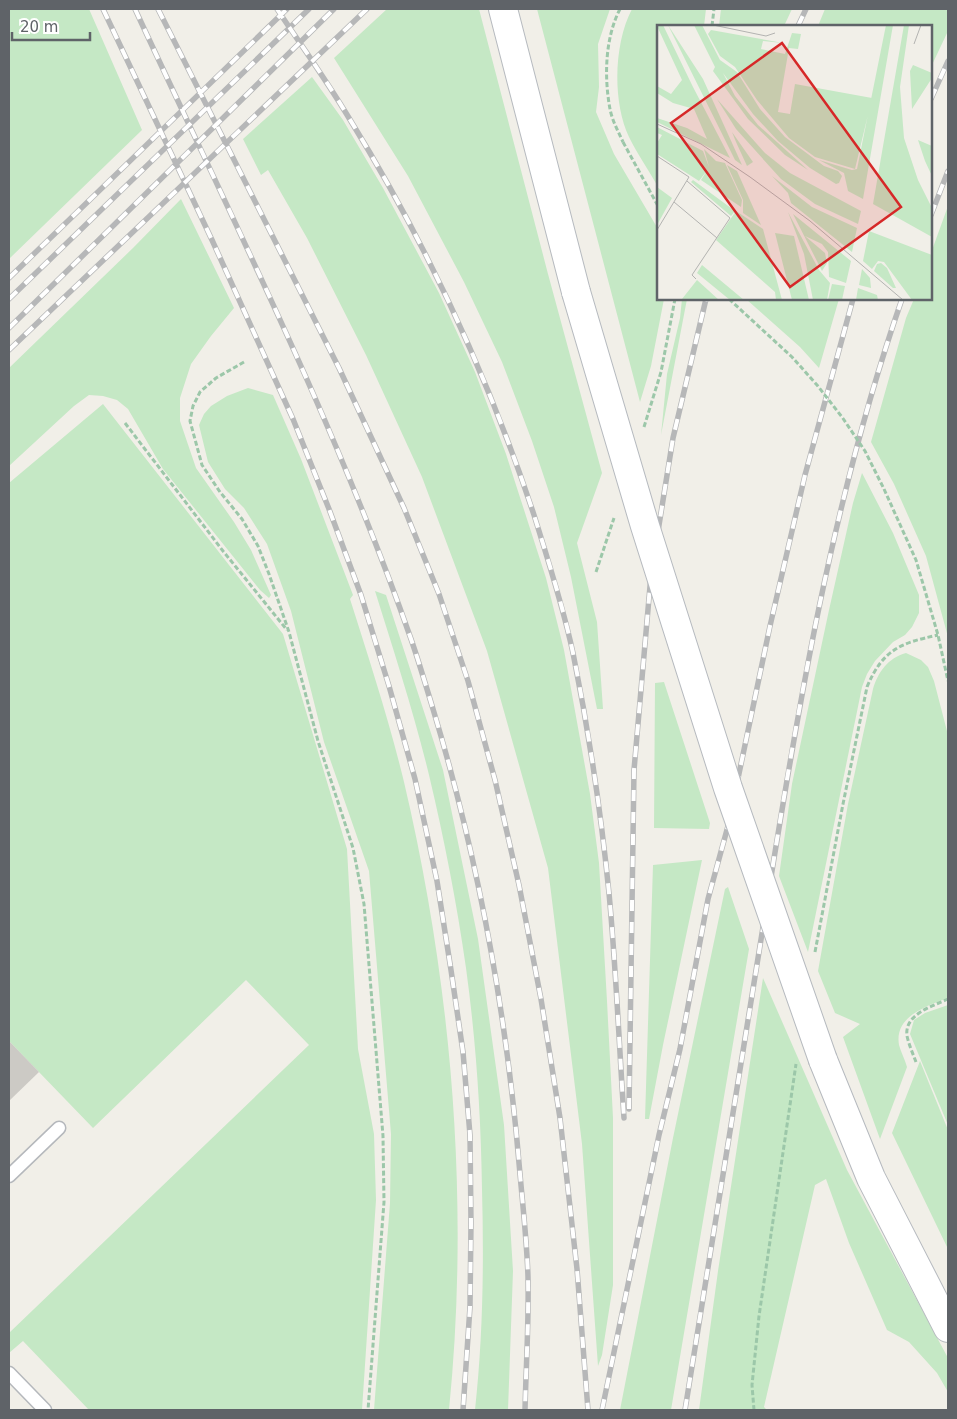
<svg xmlns="http://www.w3.org/2000/svg" width="957" height="1419" viewBox="0 0 957 1419" font-family="'DejaVu Sans',sans-serif">
<rect width="100%" height="100%" fill="#f1efe8"/>
<path fill="#c5e8c5" d="M9,9H89L142,130L9,259Z
M387,9H479L548,274L602,473L577,543L597,622L603,709H597L571,577L554,507L532,441L502,362L464,282L408,176L334,58Z
M537,9H610L598,44L599,87L596,112L614,154L658,229V299H664L651,366L640,402Z
M632,9H706L704,26H658V187C649,170 637,154 629,137C612,101 614,43 632,9Z
M721,9H792L784,26H719Z
M825,9H948V31L931,67V26H818Z
M312,77L343,120L383,188L439,293L475,372L506,454L546,578L564,650L590,794L599,863L607,1001L613,1118V1285L602,1355L598,1366L582,1144L548,868L487,651L422,477L366,355L307,238L268,170L261,175L243,139Z
M181,199L234,308L211,336L191,364L180,398V421L196,468L234,522L251,550L271,595L269,598L260,590L163,469L128,409L117,400L103,396L89,395L74,406L9,466V368L133,248Z
M948,206V637L926,556L894,484L871,442L906,318L914,299H931V253Z
M682,299H687L661,435L667,374L680,318Z
M746,299H839L819,368L800,347Z
M248,388L273,395L301,459L353,595L350,599C369,659 389,720 404,782C452,986 470,1201 449,1410H374L390,1203L391,1134L369,871L324,742L291,611L267,544L244,508L225,489L208,462L199,425L204,414L211,406L227,396Z
M103,404L283,634L347,849L358,1049L374,1134L376,1200L362,1410H89L23,1341L9,1353V1333L309,1045L246,980L93,1128L9,1041V483Z
M862,473L893,533L919,595V613L912,627L905,635L893,642L875,661L867,674L862,687L808,952L779,876L792,784L829,610L853,503Z
M375,591L386,595L443,770L478,939L504,1125L513,1271L508,1410H475C483,1337 484,1263 482,1189C481,1115 476,1041 466,968C457,904 444,838 429,775C414,713 394,652 375,591Z
M906,653L921,660L928,667L934,681L948,735V998C927,1006 894,1016 899,1045C901,1052 905,1060 907,1067L880,1139L843,1037L860,1024L835,1013L818,971L848,804L873,689C878,672 888,658 906,653Z
M664,682L710,823L709,829L654,828L655,683Z
M702,860L663,1045L649,1119H645L653,865Z
M728,887L749,949L671,1410H620L673,1138L725,889Z
M763,978L847,1170L948,1358V1392L937,1373L909,1342L887,1330L849,1243L826,1179L815,1185L764,1407L767,1410H699L718,1271Z
M948,1005V1125L910,1034L914,1020L925,1013Z
M920,1061L948,1130V1249L892,1133Z"/>
<path fill="#cccac5" d="M9,1041L39,1072L9,1101Z"/>
<g fill="none" stroke-linecap="round" stroke-linejoin="round">
<defs>
<path id="lane" d="M9,1176L59,1128
M9,1373L45,1410"/>
<path id="secondary" d="M503,9L576,292
M823,1060L871,1178L948,1328"/>
</defs>
<use href="#lane" stroke="#b5b8bc" stroke-width="15"/>
<use href="#secondary" stroke="#b6babf" stroke-width="30"/>
<path stroke="#9cc7a9" stroke-width="3" stroke-dasharray="5 2.5" stroke-linecap="butt" d="M620,9C605,38 604,77 610,109C612,120 618,131 623,142
M712,26L714,9
M244,362L216,378L200,392L193,406L190,421L202,465L220,492L242,519L258,546L269,574L289,632L318,741L353,848L364,904L383,1136L384,1202L368,1410
M125,423L223,551L287,630
M644,427L661,372L675,299
M884,489L916,560L938,635L948,681
M596,572L614,518
M815,952L843,804L867,687C883,649 901,643 938,635
M916,1062C913,1054 909,1045 907,1036C904,1014 933,1006 948,999
M754,1410L752,1385L759,1316L796,1064"/>
<use href="#lane" stroke="#fff" stroke-width="12"/>
<use href="#secondary" stroke="#fff" stroke-width="28"/>
<defs>
<path id="rail" d="M103,9L212,240L293,419L329,509L361,595L389,686L415,779L437,881L451,970L463,1052L470,1135L471,1223L470,1307L463,1410
M135,9C231,217 335,422 411,639C419,662 426,686 433,709C479,861 507,1016 520,1174C523,1208 527,1243 528,1277C529,1321 526,1366 525,1410
M158,9L339,368L404,508L439,594L468,681L495,780L519,885L541,999L560,1118L577,1269L588,1410
M277,9C301,45 327,81 349,118C426,243 488,376 534,515C548,560 563,606 573,653C589,732 601,813 609,893C616,968 619,1043 624,1118
M798,26L806,9
M931,99L948,61
M931,215L948,171
M9,278L287,9
M9,299L309,9
M9,328L334,9
M9,350L367,9
M629,1109L634,770L651,575L673,438L706,299
M602,1410L659,1135L680,1049L708,899L728,826L770,626L805,475L853,299
M685,1410C711,1247 738,1084 764,921C797,712 832,500 902,299"/>
</defs>
<use href="#rail" stroke="#b6b7b8" stroke-width="5.5"/>
<use href="#rail" stroke="#fff" stroke-width="4" stroke-dasharray="11" stroke-linecap="butt"/>
<defs>
<path id="secondary-bridge" d="M576,292L645,526L728,788L823,1060"/>
</defs>
<use href="#secondary-bridge" stroke="#b6babf" stroke-width="30" stroke-linecap="butt"/>
<path stroke="#9cc7a9" stroke-width="3" stroke-dasharray="5 2.5" stroke-linecap="butt" d="M623,142L658,206
M729,299L792,357L817,385L842,417L865,451L884,489"/>
<use href="#secondary-bridge" stroke="#fff" stroke-width="28"/>
</g>
<g transform="translate(657 25)">
<rect width="275" height="275" fill="#f1efe8"/>
<path d="M6,0L36,62L73,133L0,97V93L30,103L50,114L37,84L16,78L0,68V61L14,69L25,55L0,1ZM11,0L46,54L85,140L78,135ZM37,0H45L63,35L80,47L103,84L128,112L167,141L181,146L185,151L182,158L179,159L153,143L121,116L96,89L66,48L78,71L101,100L151,145L128,130L91,94L56,46L58,42ZM229,0H236L206,174L191,166L187,148L162,135L195,145L200,144ZM247,0H252L243,62L247,113L261,155L275,183V212L216,179ZM54,5L126,18L106,16L104,24L128,29L135,8L144,9L141,24L132,23L121,87L133,89L138,59L215,73L198,144L158,132L132,113L100,75L78,42L63,31L51,9ZM256,40L275,48V53L255,84L253,46ZM60,74L108,128L133,148L204,186L201,199L158,179L124,154L79,104ZM0,102L46,126L52,142L47,124L59,136L68,138L85,175L84,182L44,155L51,144L42,156L0,129V118L5,110L0,108ZM75,107L96,137L90,141L79,117ZM261,115L275,121V151L268,136ZM70,140L80,146L104,200L86,188V175ZM115,151L155,182L200,203L195,227L134,178L131,168ZM36,155L78,186L74,191L34,157ZM0,162L15,173L0,200ZM79,186L106,204L125,275H119L118,267L59,215ZM131,187L162,245L173,258L170,275H156L147,229ZM136,189L194,236L189,258L172,252L171,227L165,219L148,211L168,228L170,238L165,246ZM212,206L275,230V275H255L227,237L221,236L215,244L206,236ZM118,208L137,211L152,275H135ZM220,239L224,238L230,243L239,263H236L217,246ZM45,240L87,275H73L40,248ZM205,244L213,253L214,263L202,260ZM40,255L62,275L25,274ZM175,259L188,261L185,275H171ZM201,263L220,270L221,275H199Z" fill="#c5e8c5"/>
<path fill="none" stroke="#b3b3b1" stroke-width="1" d="M56,0L109,11L118,8M257,19L264,0M0,99L44,119L93,152L153,196L246,275M0,131L32,152L0,205M30,156L73,193L35,250L39,254M17,177L60,213"/>
<path fill="#d62828" fill-opacity="0.15" stroke="#d62828" stroke-width="2.5" d="M125,18L244,182L133,262L14,98Z"/>
<rect width="275" height="275" fill="none" stroke="#5f6368" stroke-width="2.5"/>
</g>
<rect width="957" height="1419" fill="none" stroke="#5f6368" stroke-width="20"/>
<path d="M12 32v8h78v-8" fill="none" stroke="#5f6368" stroke-width="2.5"/>
<text x="20" y="32" font-size="15" fill="#5f6368" stroke="#ffffff" stroke-width="4" paint-order="stroke">20 m</text>
</svg>
